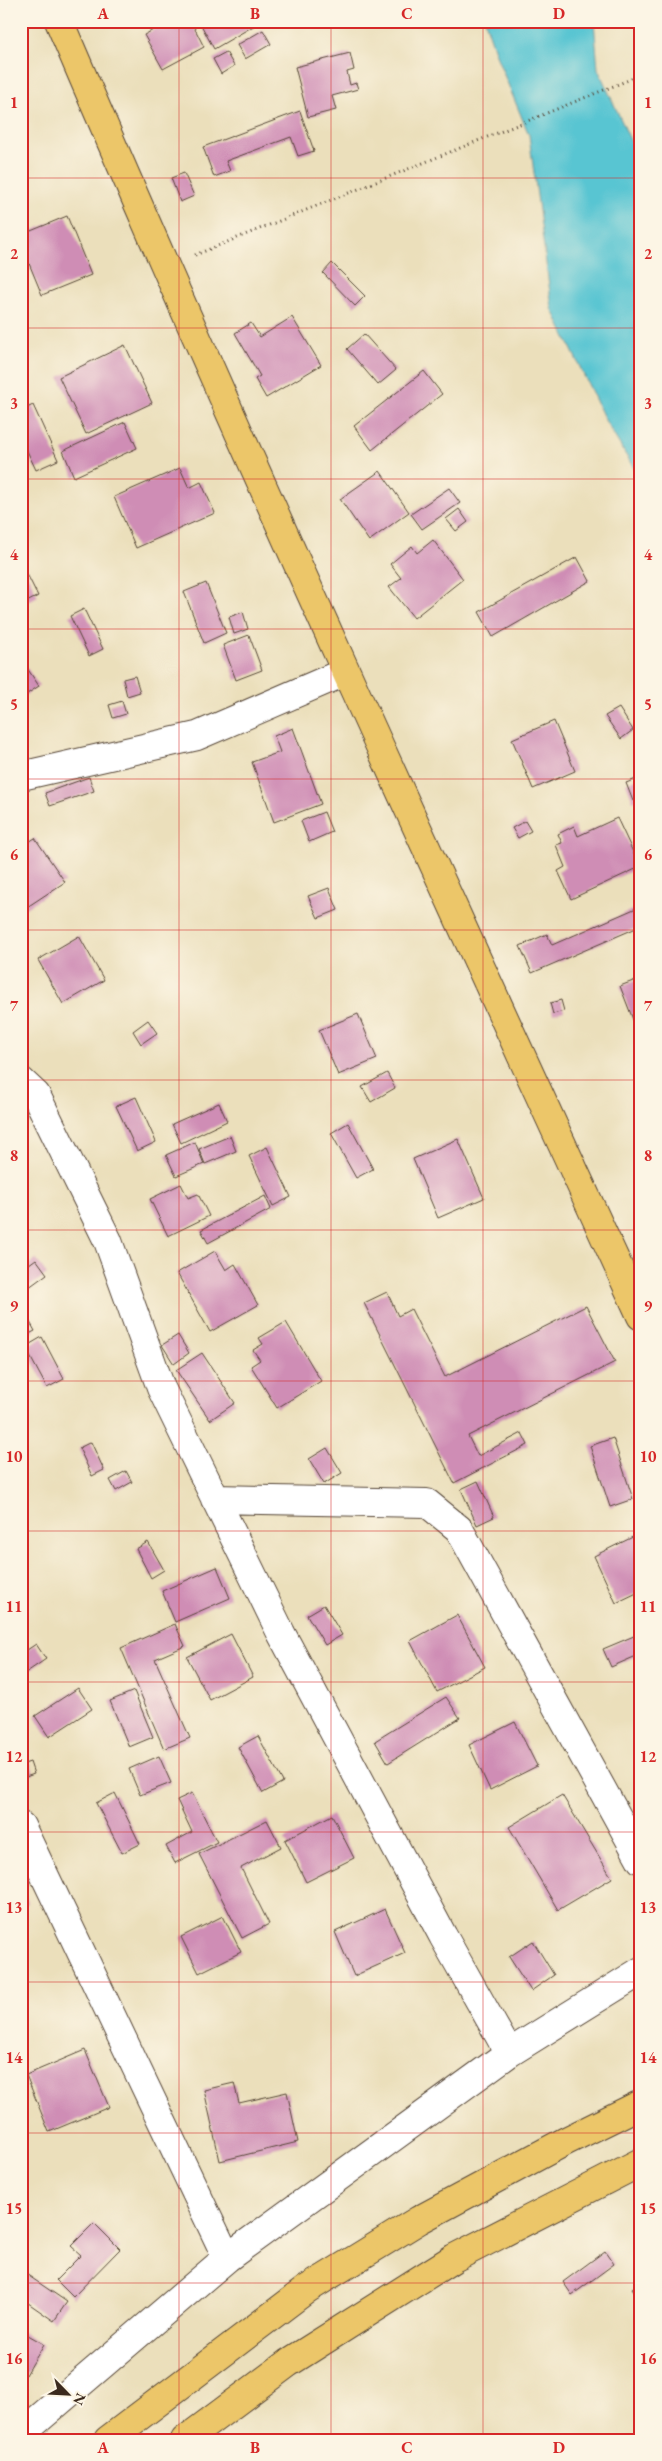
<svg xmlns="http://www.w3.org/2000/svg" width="662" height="2461" viewBox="0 0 662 2461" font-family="'EB Garamond',serif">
<rect width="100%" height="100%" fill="#fcf5e5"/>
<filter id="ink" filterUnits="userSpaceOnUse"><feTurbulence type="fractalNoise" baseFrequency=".02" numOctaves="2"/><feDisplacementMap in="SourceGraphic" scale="10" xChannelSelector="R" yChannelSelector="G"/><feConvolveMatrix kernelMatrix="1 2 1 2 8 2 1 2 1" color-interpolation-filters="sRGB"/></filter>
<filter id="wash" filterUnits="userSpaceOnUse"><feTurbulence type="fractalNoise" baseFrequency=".0096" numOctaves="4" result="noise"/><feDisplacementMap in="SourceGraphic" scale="20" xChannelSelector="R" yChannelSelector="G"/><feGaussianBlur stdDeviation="1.12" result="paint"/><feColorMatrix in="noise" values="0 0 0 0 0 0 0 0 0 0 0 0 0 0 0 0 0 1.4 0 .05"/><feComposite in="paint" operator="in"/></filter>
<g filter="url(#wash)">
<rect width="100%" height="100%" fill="#ebdfbb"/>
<path fill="#59c5d2" stroke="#4a7878" d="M485,21H594L598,69L641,164V480L606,422L552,308L529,135L498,60Z"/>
<g id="blocks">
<path fill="#cf8db5" d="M170,21H191L204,47L163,69L144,35Z
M199,21H262L214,49Z
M263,30L271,44L245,59L237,45Z
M226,52L234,66L221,74L213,59Z
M350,53L354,70L347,72L350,85L356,83L358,89L332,96L336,110L308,117L295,67Z
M300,111L314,151L298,156L291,137L226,161L230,171L214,177L203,147Z
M184,173L194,196L180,202L171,178Z
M67,216L91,275L42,295L21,244V235Z
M332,263L365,296L355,306L323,273Z
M292,317L321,365L266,398L255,379L260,376L235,333L251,323L260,337Z
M364,334L396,370L378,385L347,349Z
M125,345L152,403L86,434L59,377Z
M424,371L442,394L372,450L354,426Z
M33,405L58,460L36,470L21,438V411Z
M125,422L137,448L74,477L63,451Z
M180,468L189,488L201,482L215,513L136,548L114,497Z
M380,471L409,512L369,541L340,499Z
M449,488L460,503L422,529L411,514Z
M459,509L468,522L456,531L446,519Z
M433,540L463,579L414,618L389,587L401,578L390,564L412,546L417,553Z
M577,557L590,581L493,637L479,612Z
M27,574L38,596L21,605V577Z
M206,583L226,633L204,643L184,592Z
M84,609L103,649L89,656L70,616Z
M243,612L248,629L234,634L229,617Z
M249,635L262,670L236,680L223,645Z
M21,659L39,686L21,698Z
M135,676L140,692L127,696L123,679Z
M122,701L126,714L113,718L109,705Z
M619,708L633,730L621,739L605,716Z
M554,721L575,771L533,789L512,739Z
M293,728L321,804L274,822L252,762L280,752L274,736Z
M89,777L94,791L50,806L45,793Z
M641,777V798L633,801L626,783Z
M324,812L332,832L309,842L301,821Z
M617,818L640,867L571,899L558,871L565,867L556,845L562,843L558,834L574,826L578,836Z
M525,821L531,831L518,838L512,828Z
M35,838L65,882L21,911V847Z
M329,888L338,910L318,918L308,896Z
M641,906V926L532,973L520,946L547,934L552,945Z
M79,936L104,980L63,1004L38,960Z
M641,978V1034L639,1035L620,986Z
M561,1000L564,1011L553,1014L550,1003Z
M358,1014L377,1059L338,1075L319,1030Z
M148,1020L157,1033L141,1044L133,1031Z
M387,1073L395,1088L371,1102L362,1087Z
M136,1097L156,1142L137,1151L116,1106Z
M219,1103L227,1121L181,1143L172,1124Z
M348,1123L373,1169L356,1178L331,1133Z
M230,1136L236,1151L205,1164L199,1149Z
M458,1139L484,1198L438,1218L413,1159Z
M195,1142L204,1164L176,1176L166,1155Z
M267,1147L291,1197L273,1206L249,1156Z
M181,1184L188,1198L198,1194L209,1216L168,1236L150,1199Z
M265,1196L271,1209L208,1243L201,1230Z
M215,1251L226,1270L235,1264L258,1305L210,1332L177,1273Z
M36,1259L47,1274L21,1293V1270Z
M387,1292L398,1316L411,1309L445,1377L586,1306L615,1362L468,1436L478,1456L522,1433L528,1445L454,1483L364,1303Z
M27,1317L35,1331L23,1337L21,1320Z
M286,1322L321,1381L277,1408L251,1366L260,1360L253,1350L263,1344L259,1338Z
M178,1335L189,1353L174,1364L162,1345Z
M42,1337L64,1379L47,1388L25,1347Z
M202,1353L235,1403L210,1420L176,1370Z
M613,1438L633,1499L610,1507L590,1446Z
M91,1442L104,1470L92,1476L79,1448Z
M327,1448L342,1473L324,1484L309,1459Z
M126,1471L132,1482L116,1491L110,1480Z
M478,1481L494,1517L477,1525L461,1489Z
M641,1533V1591L616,1603L594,1556Z
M148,1542L164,1570L151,1578L136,1549Z
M217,1567L230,1598L175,1622L162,1591Z
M324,1605L342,1635L325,1645L307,1615Z
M457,1615L485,1667L437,1692L410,1641Z
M175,1624L185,1646L155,1659L190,1738L164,1749L121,1648Z
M641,1633V1654L611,1667L603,1649Z
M231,1634L253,1677L210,1700L187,1657Z
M36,1644L46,1659L21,1676V1654Z
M78,1688L92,1709L49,1737L35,1716Z
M134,1691L153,1737L129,1747L110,1701Z
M446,1697L460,1718L388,1763L375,1741Z
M515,1722L537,1766L490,1790L469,1745Z
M258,1736L283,1782L263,1793L238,1747Z
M159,1756L171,1783L140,1795L129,1769Z
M30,1762L34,1774L23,1778L21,1765Z
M115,1793L140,1844L122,1853L96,1803Z
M192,1793L217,1842L175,1863L166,1846L192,1832L177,1800Z
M562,1795L612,1878L558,1910L509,1827Z
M332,1815L354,1858L306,1882L285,1840Z
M267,1820L281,1847L241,1868L269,1924L242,1938L199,1854Z
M21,1882L28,1903L21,1906Z
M385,1909L405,1953L354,1976L335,1932Z
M223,1916L241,1952L199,1973L181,1937Z
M533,1941L554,1975L531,1991L509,1957Z
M85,2050L109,2107L49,2132L26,2075Z
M234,2083L239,2103L287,2092L298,2142L220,2161L204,2090Z
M94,2223L120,2249L73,2297L56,2280L81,2255L71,2246Z
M605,2251L614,2264L572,2295L563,2282Z
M23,2272L67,2302L54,2321L21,2298Z
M641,2282V2301L632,2288Z
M21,2331L44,2344L26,2375L21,2373Z"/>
</g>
</g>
<g filter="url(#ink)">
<use href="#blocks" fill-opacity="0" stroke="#554536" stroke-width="1"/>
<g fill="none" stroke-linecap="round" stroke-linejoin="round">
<defs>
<path id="minor" d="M21,776L197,736L345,672
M21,1081L36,1095L108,1241L161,1388L281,1633L443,1936L509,2053
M215,1499L427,1503L459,1529L641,1860
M21,1826L227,2258
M21,2434L227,2258L509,2053L641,1971"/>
<path id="major" d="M59,21C245,456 443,886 641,1316
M108,2440L307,2289L419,2220L566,2141L641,2104
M185,2440L288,2363L454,2258L641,2162"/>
</defs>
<use href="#minor" stroke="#554536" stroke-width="30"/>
<use href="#major" stroke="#554536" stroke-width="30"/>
<path stroke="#554536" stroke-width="3" stroke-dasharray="1 4" stroke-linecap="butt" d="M195,255L641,75"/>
<use href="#minor" stroke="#fff" stroke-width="28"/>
<use href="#major" stroke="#ecc669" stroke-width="28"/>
</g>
</g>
<path fill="none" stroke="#d62828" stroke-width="1" stroke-opacity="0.55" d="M179,21V2440M331,21V2440M483,21V2440M21,178H641M21,328H641M21,479H641M21,629H641M21,779H641M21,930H641M21,1080H641M21,1230H641M21,1381H641M21,1531H641M21,1682H641M21,1832H641M21,1982H641M21,2133H641M21,2283H641"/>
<rect width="662" height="2461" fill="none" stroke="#fcf5e5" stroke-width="55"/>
<g transform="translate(68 2394) rotate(114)" stroke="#fcf5e5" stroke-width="4" paint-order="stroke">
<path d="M0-4L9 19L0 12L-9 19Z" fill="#3b2a1e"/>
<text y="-8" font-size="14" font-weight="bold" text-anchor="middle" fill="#3b2a1e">N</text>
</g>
<rect x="28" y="28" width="606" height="2406" fill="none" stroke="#d62828" stroke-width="2"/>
<g font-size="16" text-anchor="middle" font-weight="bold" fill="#d62828">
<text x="103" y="19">A</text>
<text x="255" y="19">B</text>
<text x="407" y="19">C</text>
<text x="559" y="19">D</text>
<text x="14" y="108">1</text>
<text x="648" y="108">1</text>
<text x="14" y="259">2</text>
<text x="648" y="259">2</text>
<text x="14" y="409">3</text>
<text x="648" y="409">3</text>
<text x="14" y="560">4</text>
<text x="648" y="560">4</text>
<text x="14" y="710">5</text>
<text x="648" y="710">5</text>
<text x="14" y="860">6</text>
<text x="648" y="860">6</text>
<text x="14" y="1011">7</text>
<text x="648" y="1011">7</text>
<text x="14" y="1161">8</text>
<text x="648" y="1161">8</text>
<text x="14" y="1311">9</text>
<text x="648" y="1311">9</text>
<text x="14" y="1462">10</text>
<text x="648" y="1462">10</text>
<text x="14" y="1612">11</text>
<text x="648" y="1612">11</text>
<text x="14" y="1762">12</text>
<text x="648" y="1762">12</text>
<text x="14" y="1913">13</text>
<text x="648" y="1913">13</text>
<text x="14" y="2063">14</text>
<text x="648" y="2063">14</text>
<text x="14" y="2214">15</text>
<text x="648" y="2214">15</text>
<text x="14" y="2364">16</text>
<text x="648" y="2364">16</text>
<text x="103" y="2453">A</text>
<text x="255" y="2453">B</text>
<text x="407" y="2453">C</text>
<text x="559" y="2453">D</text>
</g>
</svg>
